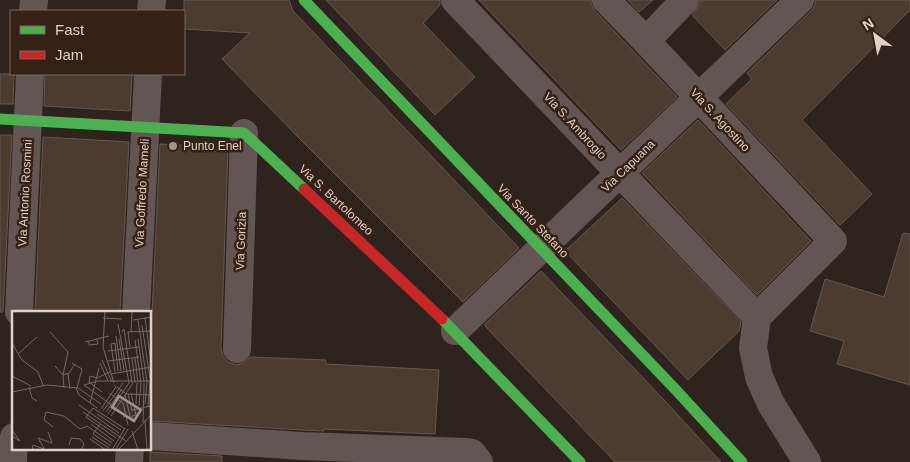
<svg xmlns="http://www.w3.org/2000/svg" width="910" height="462" viewBox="0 0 910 462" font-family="Arial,sans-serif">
<rect width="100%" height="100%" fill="#2f231d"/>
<path fill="#4b3b30" stroke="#635953" d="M184,0H289L293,11L519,248L463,302L297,136L222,59L250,33L184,29Z
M326,0H440V5L423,23L475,77L435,115Z
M479,0H591V4L595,11L677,97L621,150Z
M628,0H653L639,12Z
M700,0H777L725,50L692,15L700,4Z
M815,0H910V10L802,120L872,194L840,225L726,104L752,79L747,73L811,11L815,5Z
M0,74H14L13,104H0Z
M45,74H132L130,111L44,106Z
M698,120L811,241L757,295L642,173Z
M0,135H12L3,312H0Z
M43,137L129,142L120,312H35Z
M160,144L228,148L221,348L223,356L228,362L237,365L245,362L250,357L326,360V364L439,370L435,434L324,429V431L303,430L150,421V318L152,313Z
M622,198L741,322L739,331L688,380L565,251Z
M903,233L910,234V385L837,364L844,341L810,331L825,279L884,297Z
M541,271L665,401L721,462H615L485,326V324Z
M150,452L222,456V462H150Z"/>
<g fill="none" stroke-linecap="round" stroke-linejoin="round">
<path stroke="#635552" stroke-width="28" d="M455,0L757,317
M606,0L646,41L833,241L757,317L753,348L759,377L771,404L807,462
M33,11L34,0
M151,11L152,0
M646,41L685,0
M19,312L30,74
M136,312L148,74
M455,331L800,0
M237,349L244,133
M150,436L302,446L467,452L472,453L479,462
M13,462L14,437
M129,462L130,448"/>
<path stroke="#4caf50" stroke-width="11" d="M304,0L676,390L742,462
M0,119L244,133L304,189
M442,319L580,462"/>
<path stroke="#c62828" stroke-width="11" d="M304,189L442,319"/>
</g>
<circle fill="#a1948d" stroke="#362116" stroke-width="2" cx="173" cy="146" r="5"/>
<g text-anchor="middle" stroke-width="5" stroke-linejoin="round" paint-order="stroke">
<g font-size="12" fill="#dfd1c9" stroke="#362116">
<text transform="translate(720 120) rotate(47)" y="4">Via S. Agostino</text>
<text transform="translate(575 126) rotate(47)" y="4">Via S. Ambrogio</text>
<text transform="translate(628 166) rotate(-44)" y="4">Via Capuana</text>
<text transform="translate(25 193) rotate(-87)" y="4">Via Antonio Rosmini</text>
<text transform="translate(142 193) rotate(-87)" y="4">Via Goffredo Mameli</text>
<text transform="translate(336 200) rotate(43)" y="4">Via S. Bartolomeo</text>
<text transform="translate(533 221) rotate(46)" y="4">Via Santo Stefano</text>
<text transform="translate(241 241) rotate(-88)" y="4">Via Gorizia</text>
</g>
<g font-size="12" fill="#dfd1c9" stroke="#362116" text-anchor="start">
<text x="183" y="150">Punto Enel</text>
</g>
</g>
<g transform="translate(12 311)">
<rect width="139" height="139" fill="#2f231d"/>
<path fill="none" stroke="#756962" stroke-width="1" d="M93,0L91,36L102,72M91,7L110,8M133,7L139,53M121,9L139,6M126,9L135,71M130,14L138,67M38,21L56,41L51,64M110,21L112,18L120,72M119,21L120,0M104,25L109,60M107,28L112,59M126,28L132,71M123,29L129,72M77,30V34L86,33L85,29M73,31L97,25M0,32L10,49L26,61L31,74M99,33L103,32L106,60M99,33L103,61M118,36L116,21L139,20M96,40L127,36M7,42L25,26M120,47L123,72M123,47L126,72M90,49L100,71M96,50L127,46M60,52L70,58L65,77M88,52L96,70M43,55L51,64L52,77M56,63L58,78M99,63L139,56M51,64L57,62L63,53M0,65L19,75M102,74L114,83L139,84M17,76L20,87L25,90M64,77L67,84L85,97M66,77L89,93M0,81L35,74L66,77M90,81L77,71L78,65L85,67L98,61M97,82L111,92L116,114M119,82L124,104L120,105V111M116,83L120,100M113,84L119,109M78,92L87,57M124,93L125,72M133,93L135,71M67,94L107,122M127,95L129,72M136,95L138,71M89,98L104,76M120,99L139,95M91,100L111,72M71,101L114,130M94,101L110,78M85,103L109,119M96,103L117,72L106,13M99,105L121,72M112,107V103L72,74L86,70H139M133,109L135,139M131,111L132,72M79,113L102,130M88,113L81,123L99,135M41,116L32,109L34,101L52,105L68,118L75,115L100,132M0,119L8,130L0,125M120,120L126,139M80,126L97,137M104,127L74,106L81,97L113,118M78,128L94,139M57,134L59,127L68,128L72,133L69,139M104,138L116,118M20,139L21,134L32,138M33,139L26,127L40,132L36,121M100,139L113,117M106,139L139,104"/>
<path fill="#a1948d" fill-opacity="0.15" stroke="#a1948d" stroke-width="2.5" d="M107,85L129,99L122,110L100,96Z"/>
<rect width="139" height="139" fill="none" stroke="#dfd1c9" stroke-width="2.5"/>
</g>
<rect x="10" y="10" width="175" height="65" fill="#362116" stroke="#7a675e"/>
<rect x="20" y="26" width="25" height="8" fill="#4caf50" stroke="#7a675e"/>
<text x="55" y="35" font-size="15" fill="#dfd1c9">Fast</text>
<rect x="20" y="51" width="25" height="8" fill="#c62828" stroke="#7a675e"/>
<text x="55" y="60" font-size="15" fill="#dfd1c9">Jam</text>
<g transform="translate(875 35) rotate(328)" stroke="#362116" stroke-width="4" paint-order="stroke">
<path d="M0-4L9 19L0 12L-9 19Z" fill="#dfd1c9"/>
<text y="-8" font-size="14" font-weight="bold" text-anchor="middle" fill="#dfd1c9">N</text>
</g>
</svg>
